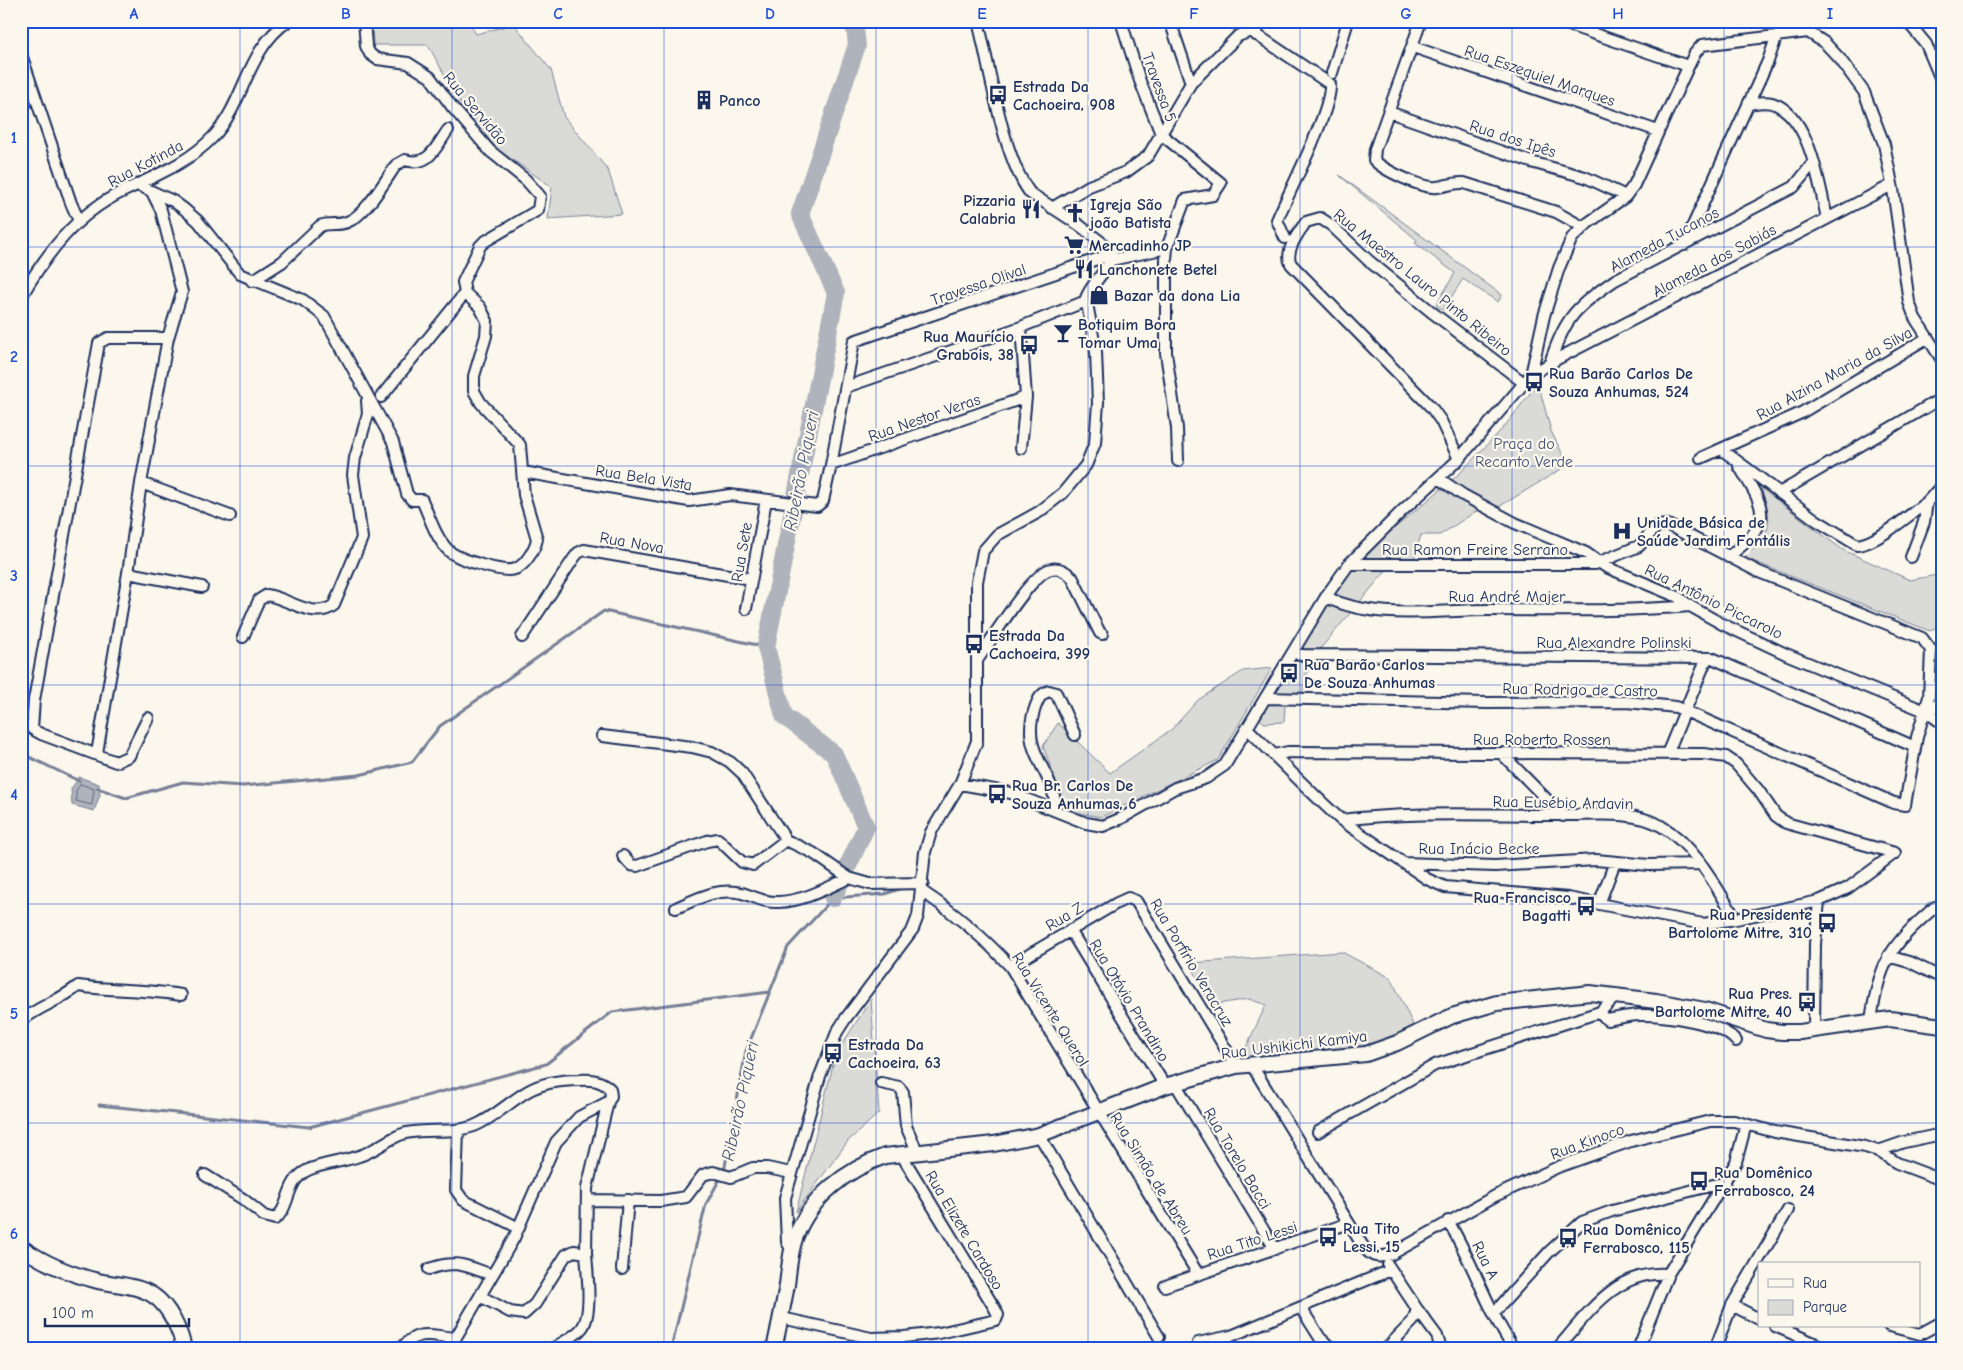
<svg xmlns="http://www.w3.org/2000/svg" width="1963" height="1370" viewBox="0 0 1963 1370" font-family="'Comic Neue',sans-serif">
<rect width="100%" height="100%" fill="#fbf7ec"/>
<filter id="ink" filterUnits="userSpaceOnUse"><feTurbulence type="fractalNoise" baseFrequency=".02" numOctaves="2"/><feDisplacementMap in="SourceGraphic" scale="10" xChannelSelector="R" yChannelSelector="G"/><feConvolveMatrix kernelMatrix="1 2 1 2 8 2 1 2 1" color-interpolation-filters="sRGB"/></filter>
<g filter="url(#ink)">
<path fill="#dadad7" stroke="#7a849a" d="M372,21H468L476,34L514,24L551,70L564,117L608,170L622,214L548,219L552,187L497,149L462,106L428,45H373Z
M1339,175L1502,295L1498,302L1463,279L1443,310L1436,305L1455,273L1415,243L1417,240Z
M1538,383L1551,431L1568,465L1497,508L1465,496L1478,510L1440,535H1421L1414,559L1390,566L1315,655L1305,678L1302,697L1285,706L1284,722L1264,723L1260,719L1335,588L1353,563L1459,474L1504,427Z
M1761,488L1843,550L1910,580L1937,575L1942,578V623L1930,631L1745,558C1773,530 1773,525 1761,488Z
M1272,668L1218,760L1101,817L1063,810L1055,779L1043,746L1058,723L1110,773L1172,729L1198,700L1243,671Z
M1342,952L1391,978L1417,1033L1357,1050L1241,1058L1266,1005L1249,999L1211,1005L1190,963Z
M871,999L879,1113L848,1141L796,1212L833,1065L843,1043Z"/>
<path fill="#afb3bb" stroke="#747e96" d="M79,777L99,784L100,795L94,811L72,805L71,789Z"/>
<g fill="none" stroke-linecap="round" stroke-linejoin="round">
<path stroke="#566483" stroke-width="1" d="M81,784L94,789L92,805L76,801V791Z"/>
<path stroke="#747e96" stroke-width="3" d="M21,753L79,781
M97,788L126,798L183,782L243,786L359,775L412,762L440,726L604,611L766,647
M99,1105L309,1127L546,1064L612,1012L770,992
M724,1172L746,1051L788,947L833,898L885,894L902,888
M671,1349L706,1204L721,1177"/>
<path stroke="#afb3bb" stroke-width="18" d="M833,898L866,827L834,754L784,716L766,647L836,293L800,214L857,45L854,21"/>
<defs>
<path id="minor" d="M978,21C990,68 1002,156 1030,193L1079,225L1101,242L1112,254
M1121,21L1140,81L1161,134L1221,183L1213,195L1185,200L1167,248L1166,260V353L1177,428L1178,461
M1170,21L1191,83
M1421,21L1375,149L1374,160C1383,170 1423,189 1437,187C1447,186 1454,182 1464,183L1556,212L1583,227
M1557,21L1688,66
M1907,21L1926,44L1942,82
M1256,35L1260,21
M1413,47L1658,131
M21,54L71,203L79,221
M1332,73L1348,21
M1748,104C1756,103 1764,101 1772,103C1810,115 1819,184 1827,218
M1389,112L1531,162L1585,177L1626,196
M138,185L173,201L184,209L198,221L240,274L303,300L324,316L393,442L407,494L412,500H422C429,516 436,539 449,551C458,559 504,574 515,569C525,566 535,549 537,539L524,495L520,445L481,403L474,391V376L486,336L487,321L480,307L465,293L463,282L480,246L484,242L538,210L540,196L526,180L490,151L453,108L430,77L408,63L377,59L370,54L366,46L364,21
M1052,208L1089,186L1126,172L1148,156L1191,83L1238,36L1251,31L1330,84C1332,110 1289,192 1277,220L1285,238
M1684,245L1768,61L1777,35
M1111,260L1167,248
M252,281L282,262L320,226C329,222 338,226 347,222C365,216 385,181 396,165L405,160C429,167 435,148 448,130
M21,297C46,254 76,214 122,192C154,176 187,164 213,137C245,103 246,50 288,21
M1021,327L1026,397L1021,448
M1550,363C1565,317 1576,307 1615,280L1794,187L1813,163
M1531,375L1559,358L1892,185
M846,387L1021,327L1086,301
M381,397L465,293
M1721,449L1816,520L1857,545C1878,543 1909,515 1927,502
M1701,458L1801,413L1927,338
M1459,459L1441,421L1431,407L1291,264C1284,251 1299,232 1306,222L1320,218L1331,225L1369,261L1433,313L1524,383
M831,465L1026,397
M523,472L689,501L730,495L817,506L823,501L831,465L854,341L1112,254
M1438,478L1463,495L1515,523L1586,553L1606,567L1678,597L1690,606L1722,624L1786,654L1925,711L1942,723
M141,483L230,516
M1779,493L1942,398
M1728,557C1774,521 1767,512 1739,466
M1911,557L1924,522L1927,502L1942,485
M128,573L202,587
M1326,597C1374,621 1436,610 1488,610C1556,610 1622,612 1690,606
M746,609L766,500
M243,637L259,600L267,595C288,598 314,621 334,605L362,538L353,475L355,458L368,414L367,401
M522,637L574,558L578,553L584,550L751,579
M1294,653L1303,655L1712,658L1915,747
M978,659C991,641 1031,573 1051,569C1060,567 1066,572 1072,577L1100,633L1102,634
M1265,698L1486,703L1627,702L1676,707L1894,803L1905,805L1917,737L1929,697L1931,650L1922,638L1759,572L1668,525L1657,526L1639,546L1595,564H1349
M1929,714L1942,699
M148,718L129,756L116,762L41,734L32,729L34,700L99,343L108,338H168
M1248,729C1279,760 1309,791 1341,820L1427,879L1445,887L1568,898L1703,924L1736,919L1819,901L1848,888L1895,853L1786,823L1776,816L1759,791L1736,764L1726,757L1704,754L1288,752L1274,755
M602,736L692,747L712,752L730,762L742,773L786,840L813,853L849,878L870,884L923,883
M97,753L128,573L141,483L168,338L182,292L161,210L152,192
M1502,754L1563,816
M1667,754L1707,658
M960,784L1011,793L1086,823L1103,826L1122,818L1175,788L1206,778L1225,765L1327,595L1349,564L1402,511L1459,459L1531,375L1544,316L1559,268L1572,238L1588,223L1625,197L1634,185L1688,67L1695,53L1702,45L1808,32L1825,43L1840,59L1864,92L1884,144L1893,189L1909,302L1915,318L1942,360
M1056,811C1055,769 1019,754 1035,708C1038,700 1040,694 1049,691L1056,693L1075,735
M1341,820C1412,811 1486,815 1557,815C1589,816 1632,809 1661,826C1695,845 1716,887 1736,919
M623,856L631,865L637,866L707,841L718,839L742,862L753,865L786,840
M1403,863L1495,866L1596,860L1649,865L1700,864
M923,892C955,913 984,938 1010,966L1198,1274
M1599,904L1615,862
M676,908C697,899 718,887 742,893C755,897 765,903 779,902C804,901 827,888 849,878
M1070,930L1165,1086
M1888,956L1912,963L1942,978
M1010,966L1117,903L1128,898L1136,901L1236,1066
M1600,1012L1607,1020C1618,1018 1630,1015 1641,1015C1665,1015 1721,1022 1736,1041
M1871,1020C1880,961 1890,946 1935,907
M21,1021C39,1006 60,1001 78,986C112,991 147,989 181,995
M1814,1029L1815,944L1819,901
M1251,1064L1361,1243C1370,1257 1376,1259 1392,1254L1495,1196L1558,1167L1631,1141L1710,1121H1734L1775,1132L1865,1147L1878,1151L1897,1163L1942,1180
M881,1083L899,1087L903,1092L906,1126L917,1151
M1175,1083L1275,1249
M458,1130L456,1190L463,1200L519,1228
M1318,1132L1435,1065L1600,1012L1616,996
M1039,1135L1159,1337
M1878,1151L1904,1142L1942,1134
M205,1175L243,1199L264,1216L275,1219C291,1207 285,1181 308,1170C323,1163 343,1162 359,1156C376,1151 389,1137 406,1133C429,1128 452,1134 474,1126C494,1118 509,1102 528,1091C544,1082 561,1080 579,1080C591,1079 601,1080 610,1089L611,1096L608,1102L579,1117L556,1142L514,1238L449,1349
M587,1200L661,1201L686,1197L703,1175L713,1172L731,1177L753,1168H767L791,1173
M1448,1221C1473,1262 1487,1309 1514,1349
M792,1250L787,1242L785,1198L820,1076L837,1032L846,1018L913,929L918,916L925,852L931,832L960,784L977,741V582L983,551L997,535L1039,512L1063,493L1086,465L1095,443L1098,403L1096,352L1086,298C1091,283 1111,268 1112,254
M429,1269C456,1259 466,1266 492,1275
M622,1269L628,1200
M1165,1286L1349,1223
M480,1296L510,1312L524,1314L535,1304L566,1255L574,1251L586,1253L587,1188L608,1102
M1732,1305L1759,1319
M1301,1308L1320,1338L1332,1349
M1417,1309L1437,1336L1441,1349
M1494,1313L1549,1252L1582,1222L1612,1211L1725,1182
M782,1318L871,1338L904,1337L939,1333L996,1320L998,1315L994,1307L901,1154
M1775,1326L1828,1349
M1889,1326L1920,1334L1942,1322
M888,1338L894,1349
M1198,1343L1231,1336L1391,1270
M401,1349C418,1328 431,1336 455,1338
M552,1349C561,1343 575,1337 582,1328C593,1314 587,1272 586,1253
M1386,1349L1413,1321L1417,1309L1388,1265
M1557,1349C1587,1315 1616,1269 1668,1274
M1638,1349L1668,1274L1736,1162L1746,1124
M1715,1349L1732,1305L1788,1210"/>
<path id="major" d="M21,1247C45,1264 69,1274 98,1281C116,1285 139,1285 154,1296C169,1306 181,1332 184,1349
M774,1349C779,1327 783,1306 787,1285C789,1269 790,1251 796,1236C811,1197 846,1170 885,1156L994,1144L1039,1135L1165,1086L1236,1066L1366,1054L1397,1043L1452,1016L1497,1003L1590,993L1656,1001L1705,1010L1766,1030L1782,1032H1800L1890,1019L1942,1026"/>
</defs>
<use href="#minor" stroke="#1b2f5e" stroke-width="14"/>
<use href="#major" stroke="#1b2f5e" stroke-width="18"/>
<use href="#minor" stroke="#fbf7ec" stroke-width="10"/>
<use href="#major" stroke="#fbf7ec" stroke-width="14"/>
</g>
</g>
<path fill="none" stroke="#1d4ed8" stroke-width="1" stroke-opacity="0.55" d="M240,21V1349M452,21V1349M664,21V1349M876,21V1349M1088,21V1349M1300,21V1349M1512,21V1349M1724,21V1349M21,247H1942M21,466H1942M21,685H1942M21,904H1942M21,1123H1942"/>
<defs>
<symbol id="bus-bare" viewBox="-9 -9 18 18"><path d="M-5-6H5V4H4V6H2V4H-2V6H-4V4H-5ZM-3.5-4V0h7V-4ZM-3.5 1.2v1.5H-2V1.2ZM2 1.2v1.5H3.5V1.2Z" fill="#1b2f5e" stroke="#fbf7ec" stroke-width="2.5" paint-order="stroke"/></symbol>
<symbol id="building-bare" viewBox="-9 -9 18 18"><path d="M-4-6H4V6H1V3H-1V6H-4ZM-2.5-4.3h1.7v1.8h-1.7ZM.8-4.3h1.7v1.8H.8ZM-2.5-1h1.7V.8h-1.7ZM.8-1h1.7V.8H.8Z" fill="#1b2f5e" stroke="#fbf7ec" stroke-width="2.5" paint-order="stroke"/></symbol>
<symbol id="restaurant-bare" viewBox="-9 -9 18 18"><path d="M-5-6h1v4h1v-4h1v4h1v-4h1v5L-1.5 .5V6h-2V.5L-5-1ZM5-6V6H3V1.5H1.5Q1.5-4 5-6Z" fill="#1b2f5e" stroke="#fbf7ec" stroke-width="2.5" paint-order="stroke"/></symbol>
<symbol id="church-bare" viewBox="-9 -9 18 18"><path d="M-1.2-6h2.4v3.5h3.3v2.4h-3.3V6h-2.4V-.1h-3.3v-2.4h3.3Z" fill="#1b2f5e" stroke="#fbf7ec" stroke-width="2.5" paint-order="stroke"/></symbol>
<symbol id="supermarket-bare" viewBox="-9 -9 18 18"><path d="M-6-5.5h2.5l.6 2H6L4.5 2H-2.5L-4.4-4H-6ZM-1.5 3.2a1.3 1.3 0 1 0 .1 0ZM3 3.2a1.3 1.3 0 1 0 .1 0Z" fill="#1b2f5e" stroke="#fbf7ec" stroke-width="2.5" paint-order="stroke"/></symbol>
<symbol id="shop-bare" viewBox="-9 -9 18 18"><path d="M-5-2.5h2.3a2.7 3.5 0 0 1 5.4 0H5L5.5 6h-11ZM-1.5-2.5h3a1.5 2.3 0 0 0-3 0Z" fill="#1b2f5e" stroke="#fbf7ec" stroke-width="2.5" paint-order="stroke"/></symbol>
<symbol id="bar-bare" viewBox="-9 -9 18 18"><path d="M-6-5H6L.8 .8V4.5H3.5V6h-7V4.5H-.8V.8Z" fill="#1b2f5e" stroke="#fbf7ec" stroke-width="2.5" paint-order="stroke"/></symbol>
<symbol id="hospital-bare" viewBox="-9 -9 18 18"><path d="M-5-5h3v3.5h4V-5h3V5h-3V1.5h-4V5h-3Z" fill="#1b2f5e" stroke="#fbf7ec" stroke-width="2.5" paint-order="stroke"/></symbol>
</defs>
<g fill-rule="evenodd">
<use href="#bus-bare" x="984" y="81" width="28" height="28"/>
<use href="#building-bare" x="690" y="86" width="28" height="28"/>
<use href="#restaurant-bare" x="1017" y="195" width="28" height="28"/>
<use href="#church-bare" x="1061" y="199" width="28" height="28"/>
<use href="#supermarket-bare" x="1060" y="231" width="28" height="28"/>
<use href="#restaurant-bare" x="1070" y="255" width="28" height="28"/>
<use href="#shop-bare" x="1085" y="281" width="28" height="28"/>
<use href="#bar-bare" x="1049" y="319" width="28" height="28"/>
<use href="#bus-bare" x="1015" y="331" width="28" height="28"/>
<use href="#bus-bare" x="1520" y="368" width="28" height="28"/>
<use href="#hospital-bare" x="1608" y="517" width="28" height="28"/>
<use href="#bus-bare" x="960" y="630" width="28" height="28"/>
<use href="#bus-bare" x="1275" y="659" width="28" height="28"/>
<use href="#bus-bare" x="983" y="780" width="28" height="28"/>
<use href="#bus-bare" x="1572" y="892" width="28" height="28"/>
<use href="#bus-bare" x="1813" y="909" width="28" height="28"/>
<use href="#bus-bare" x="1793" y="988" width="28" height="28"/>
<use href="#bus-bare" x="819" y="1039" width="28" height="28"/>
<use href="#bus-bare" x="1685" y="1167" width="28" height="28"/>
<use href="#bus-bare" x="1314" y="1223" width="28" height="28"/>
<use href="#bus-bare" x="1554" y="1224" width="28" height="28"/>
</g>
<g text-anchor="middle" stroke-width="4.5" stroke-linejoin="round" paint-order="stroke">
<g font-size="16" fill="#1b2f5e" stroke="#fbf7ec">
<text transform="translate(1540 75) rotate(19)" y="6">Rua Eszequiel Marques</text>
<text transform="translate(1160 87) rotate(70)" y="6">Travessa 5</text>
<text transform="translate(476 108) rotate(50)" y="6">Rua Servidão</text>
<text transform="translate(1513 138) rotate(18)" y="6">Rua dos Ipês</text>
<text transform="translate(145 163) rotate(-28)" y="6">Rua Kotinda</text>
<text transform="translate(1664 239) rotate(-28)" y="6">Alameda Tucanos</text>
<text transform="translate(1714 260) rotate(-28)" y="6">Alameda dos Sabiás</text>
<text transform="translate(1423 282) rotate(39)" y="6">Rua Maestro Lauro Pinto Ribeiro</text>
<text transform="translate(978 284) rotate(-19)" y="6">Travessa Olival</text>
<text transform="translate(1834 373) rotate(-29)" y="6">Rua Alzina Maria da Silva</text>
<text transform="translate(924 417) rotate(-19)" y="6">Rua Nestor Veras</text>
<text transform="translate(644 477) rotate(9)" y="6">Rua Bela Vista</text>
<text transform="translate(632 542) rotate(10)" y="6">Rua Nova</text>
<text x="1475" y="555">Rua Ramon Freire Serrano</text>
<text transform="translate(741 552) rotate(-80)" y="6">Rua Sete</text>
<text x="1507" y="602">Rua André Majer</text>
<text transform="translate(1714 601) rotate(26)" y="6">Rua Antônio Piccarolo</text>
<text x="1614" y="648">Rua Alexandre Polinski</text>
<text transform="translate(1580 689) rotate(1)" y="6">Rua Rodrigo de Castro</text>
<text x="1542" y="745">Rua Roberto Rossen</text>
<text transform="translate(1563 802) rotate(1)" y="6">Rua Eusébio Ardavin</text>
<text x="1479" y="854">Rua Inácio Becke</text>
<text transform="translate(1064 916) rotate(-31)" y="6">Rua Z</text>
<text transform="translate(1192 962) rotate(59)" y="6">Rua Porfírio Veracruz</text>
<text transform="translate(1130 1000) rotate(59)" y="6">Rua Otávio Prandino</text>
<text transform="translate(1051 1009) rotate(58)" y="6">Rua Vicente Querol</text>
<text transform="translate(1294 1044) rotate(-7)" y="6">Rua Ushikichi Kamiya</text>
<text transform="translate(1587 1141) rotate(-20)" y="6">Rua Kinoco</text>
<text transform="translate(1238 1158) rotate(59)" y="6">Rua Torelo Bacci</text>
<text transform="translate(1152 1173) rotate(58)" y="6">Rua Simão de Abreu</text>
<text transform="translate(965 1230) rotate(59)" y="6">Rua Elizete Cardoso</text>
<text transform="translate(1252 1240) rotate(-18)" y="6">Rua Tito Lessi</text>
<text transform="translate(1486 1260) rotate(64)" y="6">Rua A</text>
</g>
<g font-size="16" font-weight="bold" fill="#1b2f5e" stroke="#fbf7ec" text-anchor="start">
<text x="1013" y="92">Estrada Da<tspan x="1013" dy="18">Cachoeira, 908</tspan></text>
<text x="719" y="106">Panco</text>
<text x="1016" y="206" text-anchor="end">Pizzaria<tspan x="1016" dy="18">Calabria</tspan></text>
<text x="1090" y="210">Igreja São<tspan x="1090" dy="18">joão Batista</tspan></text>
<text x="1089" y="251">Mercadinho JP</text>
<text x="1099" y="275">Lanchonete Betel</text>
<text x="1114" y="301">Bazar da dona Lia</text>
<text x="1078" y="330">Botiquim Bora<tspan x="1078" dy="18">Tomar Uma</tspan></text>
<text x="1014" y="342" text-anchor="end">Rua Maurício<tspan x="1014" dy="18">Grabois, 38</tspan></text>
<text x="1549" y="379">Rua Barão Carlos De<tspan x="1549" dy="18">Souza Anhumas, 524</tspan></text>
<text x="1637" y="528">Unidade Básica de<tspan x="1637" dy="18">Saúde Jardim Fontális</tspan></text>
<text x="989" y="641">Estrada Da<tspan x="989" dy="18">Cachoeira, 399</tspan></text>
<text x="1304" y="670">Rua Barão Carlos<tspan x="1304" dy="18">De Souza Anhumas</tspan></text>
<text x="1012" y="791">Rua Br. Carlos De<tspan x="1012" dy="18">Souza Anhumas, 6</tspan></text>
<text x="1571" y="903" text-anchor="end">Rua Francisco<tspan x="1571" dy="18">Bagatti</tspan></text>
<text x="1812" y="920" text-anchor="end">Rua Presidente<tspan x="1812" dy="18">Bartolome Mitre, 310</tspan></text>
<text x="1792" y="999" text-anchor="end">Rua Pres.<tspan x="1792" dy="18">Bartolome Mitre, 40</tspan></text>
<text x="848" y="1050">Estrada Da<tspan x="848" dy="18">Cachoeira, 63</tspan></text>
<text x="1714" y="1178">Rua Domênico<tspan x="1714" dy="18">Ferrabosco, 24</tspan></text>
<text x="1343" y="1234">Rua Tito<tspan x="1343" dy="18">Lessi, 15</tspan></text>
<text x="1583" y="1235">Rua Domênico<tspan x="1583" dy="18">Ferrabosco, 115</tspan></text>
</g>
<g font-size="16" fill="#415176" stroke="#fbf7ec">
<text x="1524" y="449">Praça do<tspan x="1524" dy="18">Recanto Verde</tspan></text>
</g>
<g font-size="18" font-style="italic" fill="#47577a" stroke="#fbf7ec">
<text transform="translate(801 471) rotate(-79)" y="6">Ribeirão Piqueri</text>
<text transform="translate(740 1101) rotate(-78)" y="6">Ribeirão Piqueri</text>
</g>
</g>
<rect width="1963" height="1370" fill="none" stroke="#fbf7ec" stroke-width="55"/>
<rect x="1758" y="1262" width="162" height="65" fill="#fbf7ec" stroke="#a1a7b3"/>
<rect x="1768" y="1279" width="25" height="8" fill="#fbf7ec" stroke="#a1a7b3"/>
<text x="1803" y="1288" font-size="15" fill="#1b2f5e">Rua</text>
<rect x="1768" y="1300" width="25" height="15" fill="#dadad7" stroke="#a1a7b3"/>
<text x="1803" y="1312" font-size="15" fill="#1b2f5e">Parque</text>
<path d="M45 1318v8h144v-8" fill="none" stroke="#1b2f5e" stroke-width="2.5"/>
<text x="52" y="1318" font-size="15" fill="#1b2f5e" stroke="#fbf7ec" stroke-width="4" paint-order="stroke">100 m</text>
<rect x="28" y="28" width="1908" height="1314" fill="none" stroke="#1d4ed8" stroke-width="2"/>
<g font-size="16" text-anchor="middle" font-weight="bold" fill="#1d4ed8">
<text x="134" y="19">A</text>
<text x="346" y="19">B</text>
<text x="558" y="19">C</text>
<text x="770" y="19">D</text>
<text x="982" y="19">E</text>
<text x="1194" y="19">F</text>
<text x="1406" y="19">G</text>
<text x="1618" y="19">H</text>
<text x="1830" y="19">I</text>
<text x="14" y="143">1</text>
<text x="14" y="362">2</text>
<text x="14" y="581">3</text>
<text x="14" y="800">4</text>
<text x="14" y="1019">5</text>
<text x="14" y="1239">6</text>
</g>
</svg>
